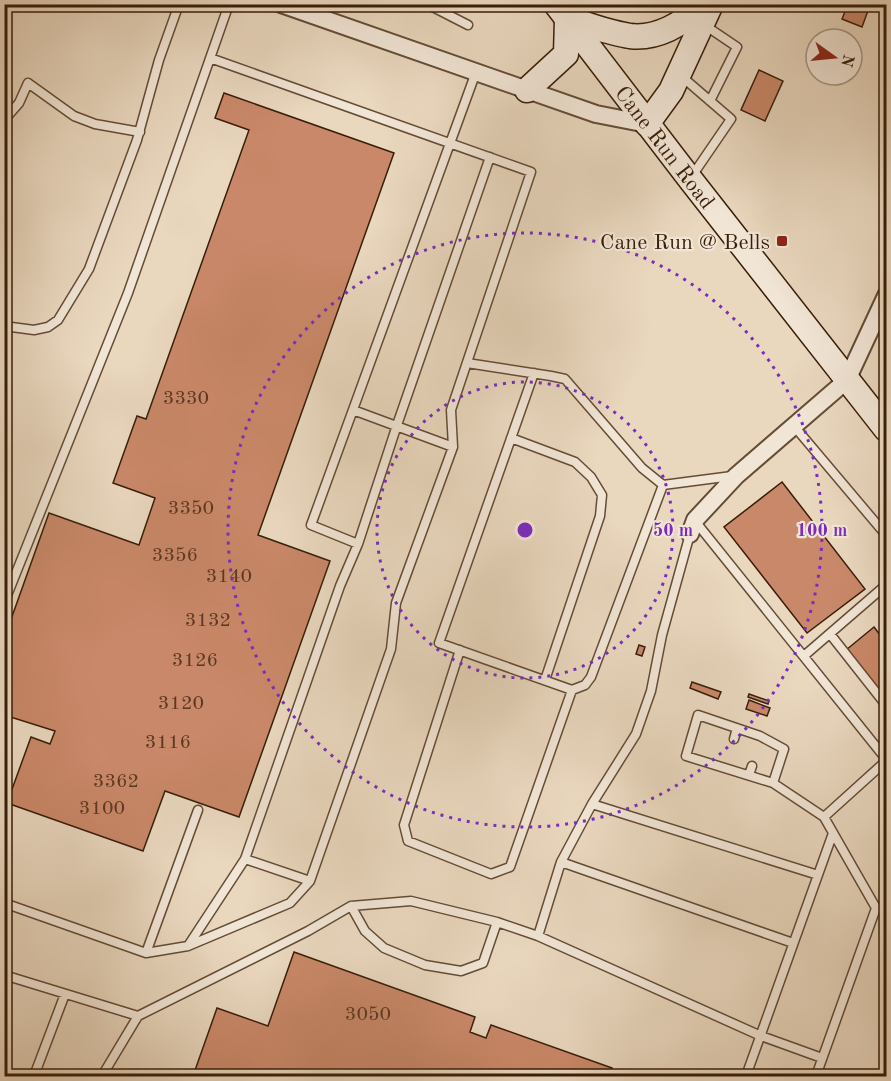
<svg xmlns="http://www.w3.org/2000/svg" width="891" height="1081" viewBox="0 0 891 1081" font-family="'Old Standard TT',serif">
<rect width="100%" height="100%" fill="#e9d7be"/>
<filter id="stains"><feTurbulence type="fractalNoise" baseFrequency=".00333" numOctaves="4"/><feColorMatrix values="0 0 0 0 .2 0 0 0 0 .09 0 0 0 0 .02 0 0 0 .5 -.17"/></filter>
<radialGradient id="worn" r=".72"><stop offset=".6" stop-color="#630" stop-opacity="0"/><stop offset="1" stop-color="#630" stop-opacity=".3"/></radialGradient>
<path fill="#c98869" stroke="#381e09" stroke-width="1.5" d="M4,4H11L4,23Z
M848,4H859L869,8L862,27L842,19Z
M759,70L783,81L765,121L741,110Z
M224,93L394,153L258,535L330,561L239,817L165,791L143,851L7,803L31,737L50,744L55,731L4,715V639L49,513L139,545L155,498L113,483L137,416L146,419L249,130L215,118Z
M782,482L865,589L807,633L724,527Z
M874,627L886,643V700L846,650Z
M639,645L645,647L642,656L636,654Z
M692,682L721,692L718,699L690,688Z
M749,694L769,701L768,704L748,697Z
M749,700L770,708L767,716L746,709Z
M294,952L475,1017L470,1032L486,1038L491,1025L612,1068L610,1073L620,1076H193L217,1008L268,1026Z"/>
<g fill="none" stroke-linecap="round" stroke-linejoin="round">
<defs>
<path id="lane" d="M427,4L468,25
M703,24L737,47L710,101
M680,75L731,119L692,176
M4,120L19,103L28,83L74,116L95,124L140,132
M4,326L34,330L48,327L58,320L89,269L137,140L159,60L179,4
M467,363L551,376L565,379L642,468L663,485L732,476
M534,373L439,643L572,690L585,685L591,677L663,485
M353,410L453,447
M794,426L886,535
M511,438L575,462L591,477L602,495L600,516L545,680
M695,521L886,759
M358,544L397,425L490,157
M4,603L128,293L229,4
M830,634L886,705
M460,650L404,825L408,841L491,874L510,867L572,690
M805,655L886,585
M734,739L737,728
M749,775L752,766
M773,783L686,756L698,715L760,736L784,749L773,783L824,817L876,908L816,1076
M592,804L818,875
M824,817L886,761
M561,862L793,943
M310,881L245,859L340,586L358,544L311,525L476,72
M4,903L146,953L188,946L290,903L310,881L391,649L396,603L453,447L451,410L531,172L210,58
M351,906L365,931L384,948L425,965L461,971L483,963L497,922
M538,936L561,862L592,804L636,734L651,691L662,635L690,534
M188,946L245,859
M146,953L198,810
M4,975L138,1016
M34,1076L65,994
M102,1076L138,1016L308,931L351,906L411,901L497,922L538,936L761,1036L822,1058
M746,1076L833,833"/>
<path id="street" d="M281,4L596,114L647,124
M690,534L695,520L736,476L847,380L886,296"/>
<g id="secondary">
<path id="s1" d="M556,4L690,179L886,429"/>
<path d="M527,90L566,54L567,19C587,24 609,33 630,36C655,39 685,25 699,4"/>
<path d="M647,124L671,91L711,4"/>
</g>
</defs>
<use href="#lane" stroke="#644c36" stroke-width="11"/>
<use href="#street" stroke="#644c36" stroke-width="20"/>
<use href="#secondary" stroke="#381e09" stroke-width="27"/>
<use href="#lane" stroke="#f1e5d5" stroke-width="8"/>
<use href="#street" stroke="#f1e5d5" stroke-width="16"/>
<use href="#secondary" stroke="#f1e5d5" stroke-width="24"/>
</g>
<g fill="none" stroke="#7b2cbf" stroke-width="3" stroke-dasharray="3 6">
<circle cx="525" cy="530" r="148"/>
<circle cx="525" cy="530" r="297"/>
</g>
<rect fill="#8f2418" stroke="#f1e5d5" stroke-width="2" x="776" y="235" width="12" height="12" rx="3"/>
<g text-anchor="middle" stroke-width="4.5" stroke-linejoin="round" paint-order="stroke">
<g font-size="20" fill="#5c3821">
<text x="186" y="404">3330</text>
<text x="191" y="514">3350</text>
<text x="175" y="561">3356</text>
<text x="229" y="582">3140</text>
<text x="208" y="626">3132</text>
<text x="195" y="666">3126</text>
<text x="181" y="709">3120</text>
<text x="168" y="748">3116</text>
<text x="116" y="787">3362</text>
<text x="102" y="814">3100</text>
<text x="368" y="1020">3050</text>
</g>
<g font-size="22" fill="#381e09" stroke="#f1e5d5">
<text dy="8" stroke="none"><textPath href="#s1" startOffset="180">Cane Run Road</textPath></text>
</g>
<g font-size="22" fill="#381e09" stroke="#f1e5d5" text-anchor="end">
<text x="770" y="249">Cane Run @ Bells</text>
</g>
</g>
<circle cx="525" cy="530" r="9" fill="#7b2cbf" stroke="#f1e5d5" stroke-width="3"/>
<g font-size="18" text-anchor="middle" font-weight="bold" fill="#7b2cbf" stroke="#f1e5d5" stroke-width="4.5" stroke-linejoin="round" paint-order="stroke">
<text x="673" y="536">50 m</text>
<text x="822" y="536">100 m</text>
</g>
<rect width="891" height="1081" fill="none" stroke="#e9d7be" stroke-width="24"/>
<rect x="6" y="6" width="879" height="1069" fill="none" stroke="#381e09" stroke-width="3"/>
<rect x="12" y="12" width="867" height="1057" fill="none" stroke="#381e09" stroke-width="1.5"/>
<g transform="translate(834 57) rotate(105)"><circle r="28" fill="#f1e5d5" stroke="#a79583" stroke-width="1.5"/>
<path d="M0-4.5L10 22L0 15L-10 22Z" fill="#8f2418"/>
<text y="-9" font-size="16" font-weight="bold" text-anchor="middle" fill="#381e09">N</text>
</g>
<rect width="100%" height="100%" filter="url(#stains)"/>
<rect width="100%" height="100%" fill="url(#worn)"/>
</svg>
